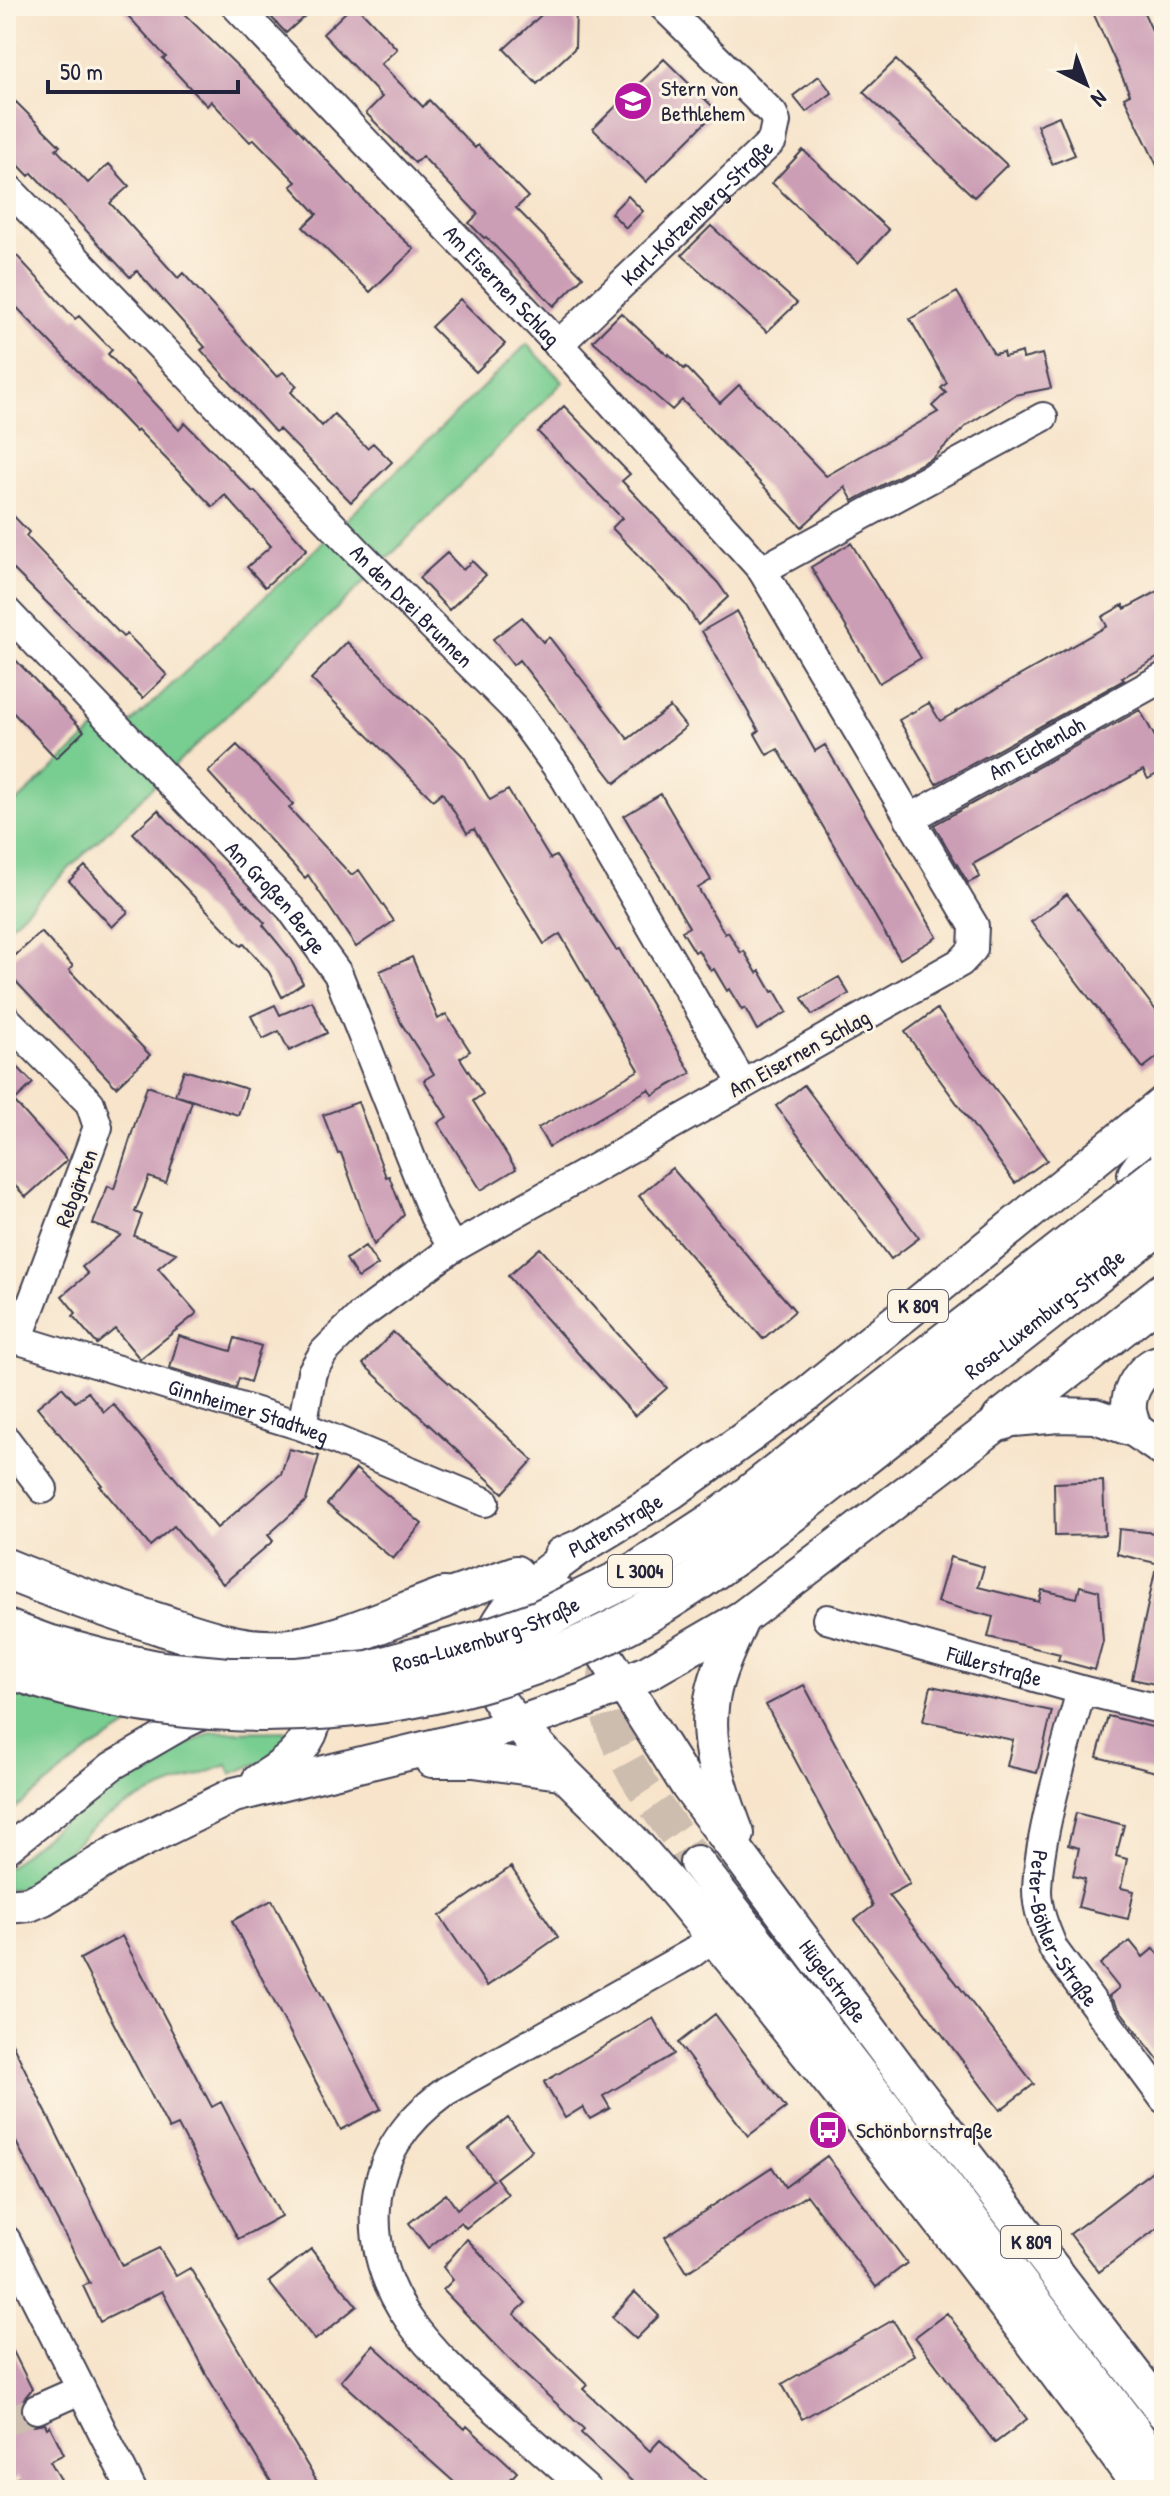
<svg xmlns="http://www.w3.org/2000/svg" width="1170" height="2496" viewBox="0 0 1170 2496" font-family="'Patrick Hand',sans-serif">
<rect width="100%" height="100%" fill="#fcf5e5"/>
<filter id="ink" filterUnits="userSpaceOnUse"><feTurbulence type="fractalNoise" baseFrequency=".0125" numOctaves="2"/><feDisplacementMap in="SourceGraphic" scale="16" xChannelSelector="R" yChannelSelector="G"/><feConvolveMatrix kernelMatrix="1 2 1 2 8 2 1 2 1" color-interpolation-filters="sRGB"/></filter>
<filter id="wash" filterUnits="userSpaceOnUse"><feTurbulence type="fractalNoise" baseFrequency=".006" numOctaves="4" result="noise"/><feDisplacementMap in="SourceGraphic" scale="32" xChannelSelector="R" yChannelSelector="G"/><feGaussianBlur stdDeviation="1.8" result="paint"/><feColorMatrix in="noise" values="0 0 0 0 0 0 0 0 0 0 0 0 0 0 0 0 0 1.4 0 .05"/><feComposite in="paint" operator="in"/></filter>
<g filter="url(#wash)">
<rect width="100%" height="100%" fill="#f7e4cb"/>
<path fill="#78cd91" stroke="#4d7866" stroke-width="2" d="M527,344L563,382L367,579L6,930V812L100,725L113,740L336,530Z
M6,1688L93,1714L135,1722L89,1751L6,1816Z
M298,1731L267,1760L231,1774L227,1765C179,1784 121,1799 83,1836C54,1864 53,1889 6,1889V1869L66,1819L128,1775L212,1732Z"/>
<g id="blocks">
<path fill="#cc9eb5" d="M119,6H176L258,86L382,220L414,249L370,292L303,227L317,214L291,186L296,182L254,139L250,142L211,101L207,106L163,59L166,57Z
M261,6H316L286,33Z
M352,6H357L397,49L381,64L423,107L429,100L475,148L478,145L528,197L516,208L583,277L554,306L486,237L484,238L469,223L478,214L422,156L415,163L366,113L382,97L323,34Z
M551,6H576L575,48L537,84L504,49Z
M1090,6H1141L1164,57V180L1124,97L1130,94Z
M664,59L717,111L646,182L593,129Z
M896,60L1007,165L974,197L863,92Z
M819,76L832,93L806,112L793,96Z
M16,102L60,146L56,149L88,183L109,164L129,186L110,203L178,278L183,273L277,377L283,372L297,386L291,392L322,426L334,414L367,448L373,443L392,462L351,502L279,429L275,432L201,350L205,347L137,271L130,277L32,173L29,176L6,152V112Z
M1059,116L1075,155L1052,164L1037,125Z
M803,150L889,230L858,263L772,183Z
M628,196L643,211L626,228L611,213Z
M711,226L797,303L767,332L682,255Z
M6,244L75,319L79,316L112,350L108,354L179,430L185,423L253,492L255,491L307,549L265,587L247,567L271,546L225,495L213,507L138,430L136,432L6,296Z
M957,292L994,354L1003,352L1004,357L1022,352L1023,359L1042,354L1051,388L1015,395L967,425L934,457L853,501L845,487L802,527L682,400L672,410L593,341L621,313L668,356L669,354L684,369L686,367L720,403L739,385L826,476L938,412L932,406L946,393L941,388L947,383L910,319Z
M460,299L505,344L476,372L431,327Z
M564,406L630,474L622,481L718,583L728,597L698,625L685,604L612,528L622,518L538,432Z
M6,508L29,532L26,536L123,637L127,634L167,675L143,698L6,562Z
M851,543L921,658L879,683L811,567Z
M447,553L463,570L472,561L486,575L449,610L419,578Z
M1164,588V654L1122,678L1124,680L936,784L899,720L929,703L940,721L1107,626L1102,617L1123,605L1125,609Z
M737,611L815,751L825,745L937,937L900,959L778,749L767,755L755,734L759,731L702,631Z
M522,617L543,642L549,637L628,739L670,707L686,727L615,783L519,660L513,665L493,639Z
M347,642L464,757L490,800L508,790L550,859L556,856L616,950L619,949L691,1073L653,1095L649,1089L549,1147L538,1128L639,1070L560,934L544,944L474,829L467,833L442,792L433,800L311,679Z
M6,650L84,731L56,758L6,705Z
M1140,710L1164,753V770L1148,779L1143,770L973,864L980,877L968,883L934,825Z
M237,745L293,804L289,808L351,875L359,870L394,921L356,947L308,875L305,878L208,772Z
M661,794L711,880L698,888L725,934L728,932L741,953L744,951L757,973L760,971L772,992L775,991L787,1012L757,1030L745,1008L742,1010L729,989L727,991L714,969L711,971L698,950L695,952L682,931L689,927L624,816Z
M158,810L265,923L263,925L290,958L303,983L282,997L269,972L244,944L241,946L133,833Z
M85,866L128,912L112,927L69,881Z
M1067,894L1164,1021V1052L1143,1068L1031,922Z
M41,932L73,966L69,970L150,1055L116,1087L6,971V964Z
M412,957L438,1019L446,1014L470,1051L460,1058L483,1094L473,1101L516,1169L481,1190L438,1123L447,1117L424,1080L434,1074L401,1023L380,971Z
M839,977L849,994L812,1015L802,998Z
M312,1001L327,1033L289,1051L279,1031L263,1039L251,1016L275,1005L280,1015Z
M937,1009L1047,1160L1015,1183L905,1032Z
M6,1055L33,1083L14,1101L67,1160L26,1197L6,1176Z
M184,1070L247,1089L238,1115L175,1095Z
M804,1085L919,1238L891,1259L776,1106Z
M147,1086L192,1101L166,1183L149,1177L135,1212L142,1215L134,1236L176,1253L158,1268L197,1313L140,1359L115,1329L97,1344L73,1316L76,1313L62,1296L88,1274L82,1267L121,1235L93,1224L108,1186L114,1189Z
M358,1102L386,1177L389,1176L404,1215L374,1245L341,1153L338,1154L323,1115Z
M672,1168L795,1311L763,1339L639,1196Z
M365,1246L378,1265L358,1278L346,1259Z
M540,1248L667,1388L635,1416L508,1276Z
M393,1332L533,1460L503,1493L363,1364Z
M179,1336L231,1351L235,1338L261,1346L250,1382L239,1378L236,1388L170,1368Z
M62,1387L75,1402L88,1392L104,1412L113,1404L217,1528L281,1474L289,1449L319,1456L306,1501L268,1535L273,1541L223,1584L174,1526L150,1546L100,1486L102,1485L37,1407Z
M356,1469L422,1524L393,1559L327,1504Z
M1103,1481L1105,1535L1055,1536L1054,1483Z
M1119,1529L1164,1534V1565L1117,1554Z
M950,1557L984,1567L978,1587L1039,1602L1042,1590L1077,1598L1080,1586L1099,1591L1103,1641L1095,1670L1058,1660L1060,1654L988,1637L993,1617L937,1602Z
M1155,1571L1164,1572V1686L1132,1679Z
M804,1685L910,1884L889,1895L1034,2084L1000,2110L855,1920L873,1906L766,1705Z
M931,1686L1052,1711L1037,1773L1007,1766L1013,1740L923,1721Z
M1108,1716L1164,1730V1774L1097,1757Z
M1076,1813L1124,1825L1116,1856L1127,1859L1121,1888L1134,1891L1128,1919L1078,1907L1085,1879L1073,1876L1079,1848L1068,1845Z
M511,1867L558,1937L487,1986L440,1916Z
M272,1900L381,2109L341,2130L232,1921Z
M122,1936L212,2107L221,2102L281,2216L238,2239L178,2125L169,2129L80,1959Z
M1130,1941L1143,1957L1154,1948L1164,1961V2067L1109,1996L1119,1988L1100,1964Z
M715,2014L786,2108L748,2136L678,2043Z
M653,2018L674,2054L603,2096L610,2108L590,2119L583,2107L565,2118L544,2082Z
M6,2031L122,2266L159,2248L176,2276L190,2268L322,2490H276L206,2374L162,2291L100,2322L83,2286L90,2283L6,2123Z
M508,2118L532,2150L496,2178L508,2194L466,2228L461,2222L428,2248L409,2223L446,2194L457,2209L493,2180L469,2149Z
M827,2156L907,2263L876,2287L807,2195L687,2272L665,2237L772,2167L785,2187Z
M1164,2162V2223L1099,2272L1070,2234Z
M467,2239L526,2303L514,2314L587,2385L583,2389L650,2451L660,2440L716,2490H641L581,2433L584,2429L519,2369L443,2290L453,2280L443,2267Z
M311,2249L357,2306L315,2340L269,2282Z
M635,2292L659,2316L636,2339L612,2317Z
M947,2313L1027,2419L995,2443L915,2337Z
M893,2320L914,2355L802,2419L782,2384Z
M6,2337L32,2389L23,2400L21,2415L26,2422L34,2426L45,2424L47,2428L50,2426L64,2454L50,2461L67,2490H24L18,2477L6,2484Z
M373,2345L465,2429L467,2426L517,2472L501,2490H463L341,2381Z"/>
</g>
</g>
<g filter="url(#ink)">
<use href="#blocks" fill-opacity="0" stroke="#423f51" stroke-width="2"/>
<g fill="none" stroke-linecap="round" stroke-linejoin="round">
<path stroke="#ccbdae" stroke-width="28" stroke-dasharray="28 14" stroke-linecap="butt" d="M6,2422L37,2409"/>
<path stroke="#ccbdae" stroke-width="34" stroke-dasharray="34 17" stroke-linecap="butt" d="M607,1665C591,1733 661,1811 697,1863"/>
<defs>
<g id="minor">
<path id="s1" d="M236,6L575,362L762,570L974,926L973,949L961,962L453,1248L359,1317L324,1352L312,1372L302,1426"/>
<path id="s2" d="M6,186L360,554L514,708L565,778L743,1084"/>
<path id="s3" d="M558,345L772,141L776,122L773,114L663,6"/>
<path d="M762,570L1043,417"/>
<path id="s4" d="M6,611L291,909L338,974L434,1216L453,1248"/>
<path id="s5" d="M909,819L1164,677"/>
<path d="M6,1019L90,1103L98,1127L18,1340"/>
<path id="s6" d="M6,1336L302,1426L485,1502"/>
<path d="M6,1440L43,1489"/>
<path id="s7" d="M827,1619L1081,1690L1164,1710"/>
<path id="s8" d="M1081,1690C1066,1750 1039,1830 1037,1890C1037,1911 1046,1931 1054,1950L1164,2099"/>
<path d="M6,1850L112,1766L186,1723L213,1710"/>
<path d="M6,2240L132,2490"/>
<path d="M37,2409L80,2390"/>
<path d="M587,2490C556,2463 526,2436 495,2409C433,2354 370,2297 376,2207C379,2156 406,2120 446,2091L692,1953L713,1937"/>
</g>
<g id="major">
<path d="M1135,1174L1164,1133"/>
<path d="M1135,1430C1133,1424 1130,1417 1129,1411C1127,1391 1143,1364 1164,1362"/>
<path d="M582,1546C538,1578 473,1621 491,1684C497,1703 513,1718 526,1733C562,1775 605,1810 641,1851C698,1915 750,1983 804,2049C920,2193 1034,2340 1142,2490"/>
<path id="s9" d="M561,1555L582,1546L671,1492L807,1394L1164,1103"/>
<path id="s10" d="M495,1581C524,1579 552,1583 573,1605L688,1786L900,2070L1164,2413"/>
<path d="M444,1598L516,1573"/>
<path d="M432,1760H474L560,1772"/>
<path d="M259,1781C296,1760 329,1729 308,1683"/>
<path d="M737,1834C722,1795 706,1749 711,1707C714,1676 730,1646 742,1618"/>
<path d="M697,1863L1130,2426L1164,2475"/>
<path d="M6,1906L29,1904L43,1898L116,1853L234,1795L490,1733L586,1700L649,1672L742,1618L1002,1420L1059,1415L1095,1416L1135,1430L1164,1450"/>
</g>
<path id="highway" d="M1002,1420L1164,1293
M6,1569C57,1590 109,1608 162,1625C199,1637 242,1653 281,1650C332,1646 396,1615 444,1598"/>
</defs>
<use href="#minor" stroke="#423f51" stroke-width="32"/>
<use href="#major" stroke="#423f51" stroke-width="38"/>
<use href="#highway" stroke="#423f51" stroke-width="44"/>
<use href="#minor" stroke="#fff" stroke-width="28"/>
<use href="#major" stroke="#fff" stroke-width="34"/>
<use href="#highway" stroke="#fff" stroke-width="40"/>
<defs>
<g id="highway-bridge">
<path id="s11" d="M6,1630L44,1644L104,1660L162,1672L228,1678H297L369,1671L484,1640L541,1620L638,1572L725,1515L1164,1172"/>
<path id="s12" d="M6,1667C212,1740 452,1722 644,1614C722,1569 792,1511 863,1456C963,1377 1064,1299 1164,1220"/>
</g>
</defs>
<use href="#highway-bridge" stroke="#423f51" stroke-width="44" stroke-linecap="butt"/>
<use href="#highway-bridge" stroke="#fff" stroke-width="40"/>
</g>
</g>
<defs>
<symbol id="school-disc" viewBox="-11 -11 22 22"><circle r="9.5" fill="#b5179e" stroke="#fcf5e5"/><path d="M0-5L7-2L0 1L-7-2ZM-4 1L0 2.5L4 1V4Q0 6-4 4Z" fill="#fff"/></symbol>
<symbol id="bus-disc" viewBox="-11 -11 22 22"><circle r="9.5" fill="#b5179e" stroke="#fcf5e5"/><path d="M-5-6H5V4H4V6H2V4H-2V6H-4V4H-5ZM-3.5-4V0h7V-4ZM-3.5 1.2v1.5H-2V1.2ZM2 1.2v1.5H3.5V1.2Z" fill="#fff"/></symbol>
</defs>
<g fill-rule="evenodd">
<use href="#school-disc" x="611" y="79" width="44" height="44"/>
<use href="#bus-disc" x="806" y="2108" width="44" height="44"/>
</g>
<g text-anchor="middle" stroke-width="6" stroke-linejoin="round" paint-order="stroke">
<g fill="#fcf5e5" stroke="#63616e" stroke-width="2">
<rect x="888" y="1290" width="60" height="32" rx="6"/>
<rect x="608" y="1555" width="64" height="32" rx="6"/>
<rect x="1001" y="2226" width="60" height="32" rx="6"/>
</g>
<g font-size="20" font-weight="bold" fill="#22223b">
<text x="918" y="1313">K 809</text>
<text x="640" y="1578">L 3004</text>
<text x="1031" y="2249">K 809</text>
</g>
<g font-size="22" fill="#22223b" stroke="#fcf5e5" text-anchor="start">
<text x="661" y="96">Stern von<tspan x="661" dy="25">Bethlehem</tspan></text>
<text x="856" y="2138">Schönbornstraße</text>
</g>
<g font-size="22" fill="#22223b" stroke="#fcf5e5">
<text dy="8" stroke="none"><textPath href="#s3" startOffset="192">Karl-Kotzenberg-Straße</textPath></text>
<text dy="8" stroke="none"><textPath href="#s1" startOffset="386">Am Eisernen Schlag</textPath></text>
<text dy="8" stroke="none"><textPath href="#s2" startOffset="584">An den Drei Brunnen</textPath></text>
<text dy="8" stroke="none"><textPath href="#s5" startOffset="146">Am Eichenloh</textPath></text>
<text dy="8" stroke="none"><textPath href="#s4" startOffset="394">Am Großen Berge</textPath></text>
<text transform="translate(799 1053) rotate(-29)" y="8">Am Eisernen Schlag</text>
<text transform="translate(76 1188) rotate(-69)" y="8">Rebgärten</text>
<text dy="8" stroke="none"><textPath href="#s12" startOffset="1160">Rosa-Luxemburg-Straße</textPath></text>
<text dy="8" stroke="none"><textPath href="#s6" startOffset="254">Ginnheimer Stadtweg</textPath></text>
<text dy="8" stroke="none"><textPath href="#s9" startOffset="62">Platenstraße</textPath></text>
<text dy="8" stroke="none"><textPath href="#s11" startOffset="492">Rosa-Luxemburg-Straße</textPath></text>
<text dy="8" stroke="none"><textPath href="#s7" startOffset="174">Füllerstraße</textPath></text>
<text dy="8" stroke="none"><textPath href="#s8" startOffset="250">Peter-Böhler-Straße</textPath></text>
<text dy="8" stroke="none"><textPath href="#s10" startOffset="542">Hügelstraße</textPath></text>
</g>
</g>
<rect width="1170" height="2496" fill="none" stroke="#fcf5e5" stroke-width="32"/>
<g transform="translate(1086 84) rotate(138)" stroke="#fcf5e5" stroke-width="6" paint-order="stroke">
<path d="M0-6L14 30L0 20L-14 30Z" fill="#22223b"/>
<text y="-12" font-size="22" font-weight="bold" text-anchor="middle" fill="#22223b">N</text>
</g>
<path d="M48 80v12h190v-12" fill="none" stroke="#22223b" stroke-width="4"/>
<text x="60" y="80" font-size="24" fill="#22223b" stroke="#fcf5e5" stroke-width="6" paint-order="stroke">50 m</text>
</svg>
